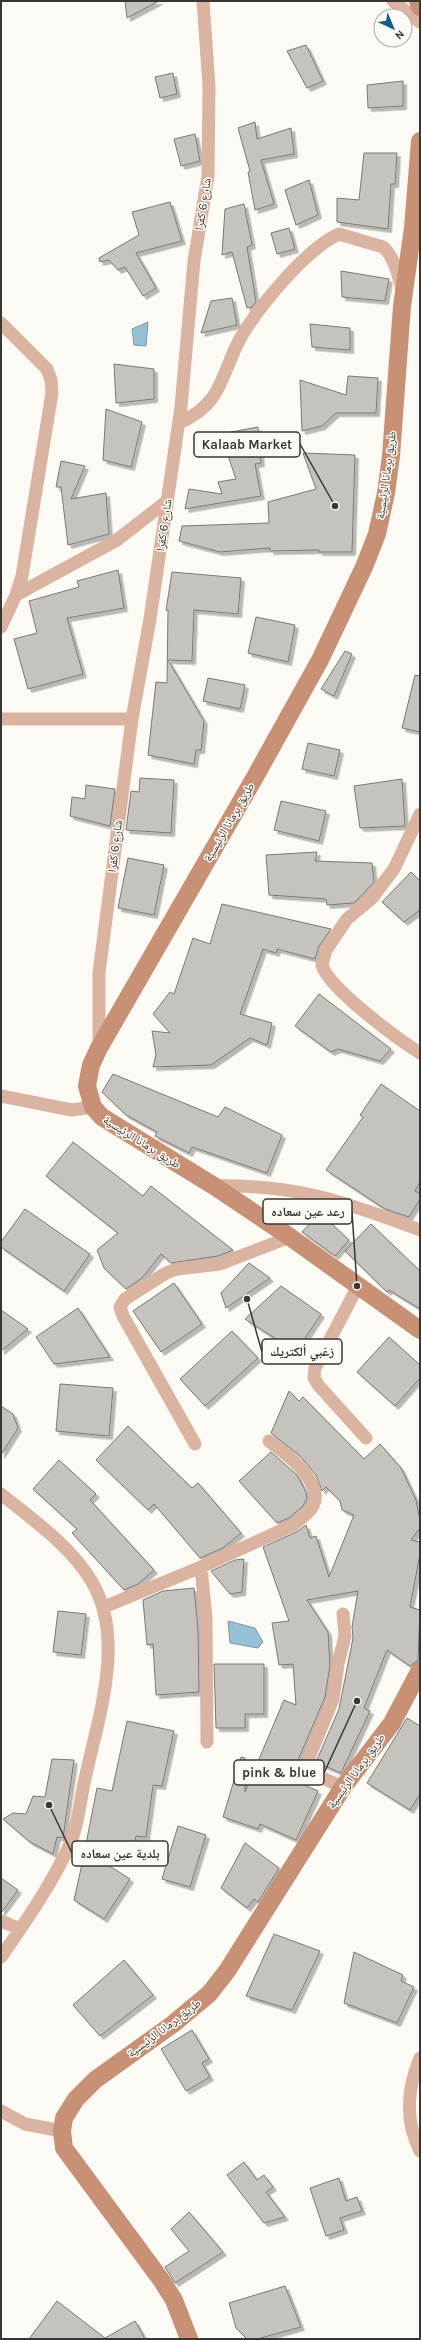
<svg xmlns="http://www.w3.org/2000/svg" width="421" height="2340" viewBox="0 0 421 2340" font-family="Karla,'Noto Naskh Arabic',sans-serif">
<defs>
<filter id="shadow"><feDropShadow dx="3.5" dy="3.5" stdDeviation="0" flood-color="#0004"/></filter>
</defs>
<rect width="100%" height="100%" fill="#fcfaf4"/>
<path fill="#97c0d6" stroke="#7a97a6" d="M148,322L146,346L134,345L132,329Z
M228,1621L255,1628L263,1642L258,1648L230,1643Z"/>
<path fill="#c6c2be" stroke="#7b7773" filter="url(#shadow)" d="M125,1H159L127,18Z
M306,45L323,81L307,88L287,51Z
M173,73L177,94L160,98L155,77Z
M403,81V106L368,108L367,85Z
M255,122L257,139L291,128L294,154L261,160L274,204L255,210L248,172L250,171L238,128Z
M195,134L200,161L181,166L174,139Z
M364,153H397L395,184H391L388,229L337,222V198L359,200Z
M309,180L318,215L296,225L285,190Z
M170,202L182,241L136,253L156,288L143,296L125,267L118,270L109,260L100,262L99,258L139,235L132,212Z
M244,204L252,245L247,247L256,302L252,307L247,308L232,252L222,255L225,209Z
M289,228L295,249L277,254L271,233Z
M341,271L389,279L385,301L342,297Z
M232,298L237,325L201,333L211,301Z
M310,324L350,328V350L312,347Z
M114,364L154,369V399L116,403Z
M348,376L378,378L376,413H336L322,426L302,431L300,380L346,395Z
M106,409L142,422L131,467L103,460Z
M258,427L259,442L226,450L221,434Z
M226,450L260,451L261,463L255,464L261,496L185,509L189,489L222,494L218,482L236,479Z
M303,453L355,455L352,552H319V550L270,551V548L220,552L179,541L182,526L269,523L268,502L316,489Z
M61,461L85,466L71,499L106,493L109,534L68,545L61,487H56Z
M118,570L124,608L67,618L83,674L28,689L14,639L37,633L29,601L79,587L77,581Z
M172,572L241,578L238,614L194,610L192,661L168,660L204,721L201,750H196L194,764L148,755L156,682L167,683L168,610H166Z
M256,617L295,625L288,662L248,653Z
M345,651L352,654L334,696L321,689Z
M415,675L420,676V732L402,728Z
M208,678L245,685L240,709L203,701Z
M308,743L340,750L334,776L302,769Z
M140,778L174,780L171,833L126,830L131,791L139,792Z
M402,779L405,826L360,828L354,786Z
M86,785L115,789L110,826L70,816L72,797L85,799Z
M281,801L326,811L319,841L274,830Z
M317,852L315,861L372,863L374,882L354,903L327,905L326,899L269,895L266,855Z
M128,858L164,865L154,915L118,908Z
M411,872L420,881V910L404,922L382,902Z
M222,904L331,929L319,946L315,959L277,949L276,953L263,949L240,1014L272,1023L267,1045L250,1038L211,1065L153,1067L156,1055L152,1031L170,1033L153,1014L170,992L174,994L193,938L210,944Z
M319,994L391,1049L380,1061L338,1049L331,1052L295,1026Z
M113,1074L218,1117L225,1107L282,1135L267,1173L192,1147L189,1153L155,1136L157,1132L126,1115L102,1092Z
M381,1084L420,1111V1182L415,1191L420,1194V1199L409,1217L385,1209L326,1170L363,1117L360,1115Z
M73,1142L143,1196L151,1186L233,1250L218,1256L171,1263L161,1254L142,1278L126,1289L104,1268L97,1250L118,1233L46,1176Z
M25,1209L90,1254L64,1291L1,1247V1242Z
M320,1213L349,1240L335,1256L302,1232Z
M371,1224L420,1271V1309L389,1290L387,1292L345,1251Z
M249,1263L270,1278L226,1308L221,1293Z
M174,1283L202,1324L161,1352L133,1311Z
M281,1286L321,1314L296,1352L245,1319Z
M78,1308L110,1357L54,1364L36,1337Z
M1,1310L28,1329L1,1351Z
M232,1331L258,1358L205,1406L180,1379Z
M389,1337L420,1365V1378L395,1406L357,1372Z
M60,1384L113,1388L109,1436L56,1431Z
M289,1391L299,1401L303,1397L364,1459L380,1444L401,1468L416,1500L420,1520V1528L411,1540L420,1542V1554L410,1607L420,1610L418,1660L410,1666L387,1650L364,1708L370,1711L341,1773L316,1762L339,1709L353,1638L352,1627L358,1591L307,1600L328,1632L330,1665L325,1697L290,1779L318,1791L296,1840L260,1824L258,1829L223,1817L241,1757L245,1758V1792L284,1700L296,1705L293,1664L279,1665L272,1623L289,1621L263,1547L296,1532L306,1525L310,1538L316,1536L329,1577L354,1515L342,1510L340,1501L326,1487L322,1491L316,1475L300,1456L271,1433Z
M1,1406L13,1414L18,1428L1,1455Z
M128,1426L192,1488L198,1483L241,1533L223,1548L200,1558L154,1504L148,1510L96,1460Z
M271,1452L297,1475L306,1492L307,1498L303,1506L289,1518L277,1523L239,1481Z
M59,1460L96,1494L90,1500L154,1570L138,1584L124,1590L72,1533L77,1529L33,1489Z
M244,1559L242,1592L230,1594L211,1571L235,1560Z
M194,1588L198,1630L199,1692L156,1695L153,1644L147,1645L143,1600L163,1591Z
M58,1611L86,1614L81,1655L53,1652Z
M214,1664H264V1714H245V1728H216Z
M407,1718L420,1726V1794L410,1810L367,1783Z
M127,1721L174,1731L162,1786L153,1785L146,1837L136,1836L133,1853L86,1844L97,1788L112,1791Z
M52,1759L74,1760L63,1838L57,1837L53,1854L30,1842L3,1819L13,1813L26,1814L33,1796L45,1797Z
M178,1826L206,1835L190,1887L162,1879Z
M245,1843L279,1868L258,1902L254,1899L247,1908L221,1888Z
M89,1853L130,1879L104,1919L74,1900L82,1864Z
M1,1878L18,1890L1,1913Z
M274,1934L320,1951L292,2010L246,1996Z
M354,1952L403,1975L401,1981L414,1987L397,2023L344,2003Z
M124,1960L153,1995L100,2036L73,2005Z
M192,2030L209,2059L202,2063L210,2077L186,2091L161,2049Z
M244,2162L257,2180L264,2175L273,2187L266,2192L285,2217L264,2223L227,2175Z
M339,2178L346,2201L357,2197L362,2211L340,2218L344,2230L326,2236L310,2188Z
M189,2212L223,2252L175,2283L165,2267L189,2251L171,2229Z
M285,2286L301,2327L257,2339H247L236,2328L229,2303Z
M57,2301L105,2338L135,2321L145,2339H29Z"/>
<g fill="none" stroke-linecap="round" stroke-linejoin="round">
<path stroke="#dab4a1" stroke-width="13" d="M393,1L420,22
M1,323L47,369L51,380L52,393L22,576L16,595L1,627
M179,423C224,403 220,375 241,337C260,305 306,249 339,234L383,247C395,257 398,277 403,291
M16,595L117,540L167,501
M1,719H132
M420,814L394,869L372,898L347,919L326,950L322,965C328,988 398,1039 420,1053
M99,1048V973L132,719L150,619L181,407L194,261L208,176L209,86L203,1
M1,1096L72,1110L93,1107
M214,1186C295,1184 346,1202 420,1230
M358,1286L315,1368L314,1378L319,1386L366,1438
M195,1444L123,1316L120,1307L125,1299L166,1273L177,1269L220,1264L290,1237
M1,1494C32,1519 72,1547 92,1582C126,1640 98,1718 85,1779C80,1799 79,1824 70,1844C52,1884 26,1921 1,1957
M201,1567L206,1618L207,1742
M104,1607L201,1567L293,1525C299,1520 306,1515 311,1509C329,1484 285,1453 269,1441
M343,1614L345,1636L338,1664L333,1699L304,1770L343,1787
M1,1921L20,1929
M420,2058C407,2089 405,2121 420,2151
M1,2111L25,2124L62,2131"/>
<path stroke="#c89075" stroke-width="18" d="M418,1L420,7
M420,141L413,228L402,306L391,456L386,493L377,534L364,567L320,660L255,777L99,1048L91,1065L87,1086L93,1107L102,1117L214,1186L290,1237L420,1330
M189,2339L174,2300L162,2281L64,2148L62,2131L64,2118L76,2099L95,2080L173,2024L209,1994L227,1971L343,1787L392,1723L420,1670"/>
</g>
<g text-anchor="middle" stroke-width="3" stroke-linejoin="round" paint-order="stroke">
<g font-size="12" fill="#373735" stroke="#fcfaf4">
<text transform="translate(203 204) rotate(-81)" y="4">شارع 6 كفرا</text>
<text transform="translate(386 475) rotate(-82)" y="4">طريق برمانا الرئيسية</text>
<text transform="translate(164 525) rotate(-82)" y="4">شارع 6 كفرا</text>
<text transform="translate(229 822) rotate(-60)" y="4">طريق برمانا الرئيسية</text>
<text transform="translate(115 846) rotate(-83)" y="4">شارع 6 كفرا</text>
<text transform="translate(142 1142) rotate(32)" y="4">طريق برمانا الرئيسية</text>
<text transform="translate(356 1771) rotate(-54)" y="4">طريق برمانا الرئيسية</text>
<text transform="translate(164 2028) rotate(-37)" y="4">طريق برمانا الرئيسية</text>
</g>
</g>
<path fill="none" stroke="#373735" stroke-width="1.5" d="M335 506L300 444M357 1286L352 1212M247 1299L262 1352M357 1701L324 1773M49 1805L72 1853"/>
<g fill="#373735" stroke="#fcfaf4" stroke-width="1.5">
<circle cx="335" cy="506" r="4"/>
<circle cx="357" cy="1286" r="4"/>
<circle cx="247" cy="1299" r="4"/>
<circle cx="357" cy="1701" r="4"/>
<circle cx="49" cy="1805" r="4"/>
</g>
<g fill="#fcfaf4" stroke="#373735" stroke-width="1.5">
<rect x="194" y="432" width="106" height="25" rx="4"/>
<rect x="263" y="1199" width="89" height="25" rx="4"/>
<rect x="262" y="1339" width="80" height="25" rx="4"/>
<rect x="234" y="1760" width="90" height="25" rx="4"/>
<rect x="72" y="1841" width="96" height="25" rx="4"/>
</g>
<g font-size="13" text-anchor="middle" font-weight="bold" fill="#373735">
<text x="247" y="449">Kalaab Market</text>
<text x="308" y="1216">رعد عين سعاده</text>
<text x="302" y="1356">زغبي ألكتريك</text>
<text x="279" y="1777">pink &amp; blue</text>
<text x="120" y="1858">بلدية عين سعاده</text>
</g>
<rect width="421" height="2340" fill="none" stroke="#373735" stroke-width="4"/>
<g transform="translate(393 28) rotate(136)"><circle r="19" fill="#fcfaf4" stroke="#adaca8"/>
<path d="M0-3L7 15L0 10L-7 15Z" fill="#0d5e91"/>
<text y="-6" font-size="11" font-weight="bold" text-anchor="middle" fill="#373735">N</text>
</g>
</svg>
